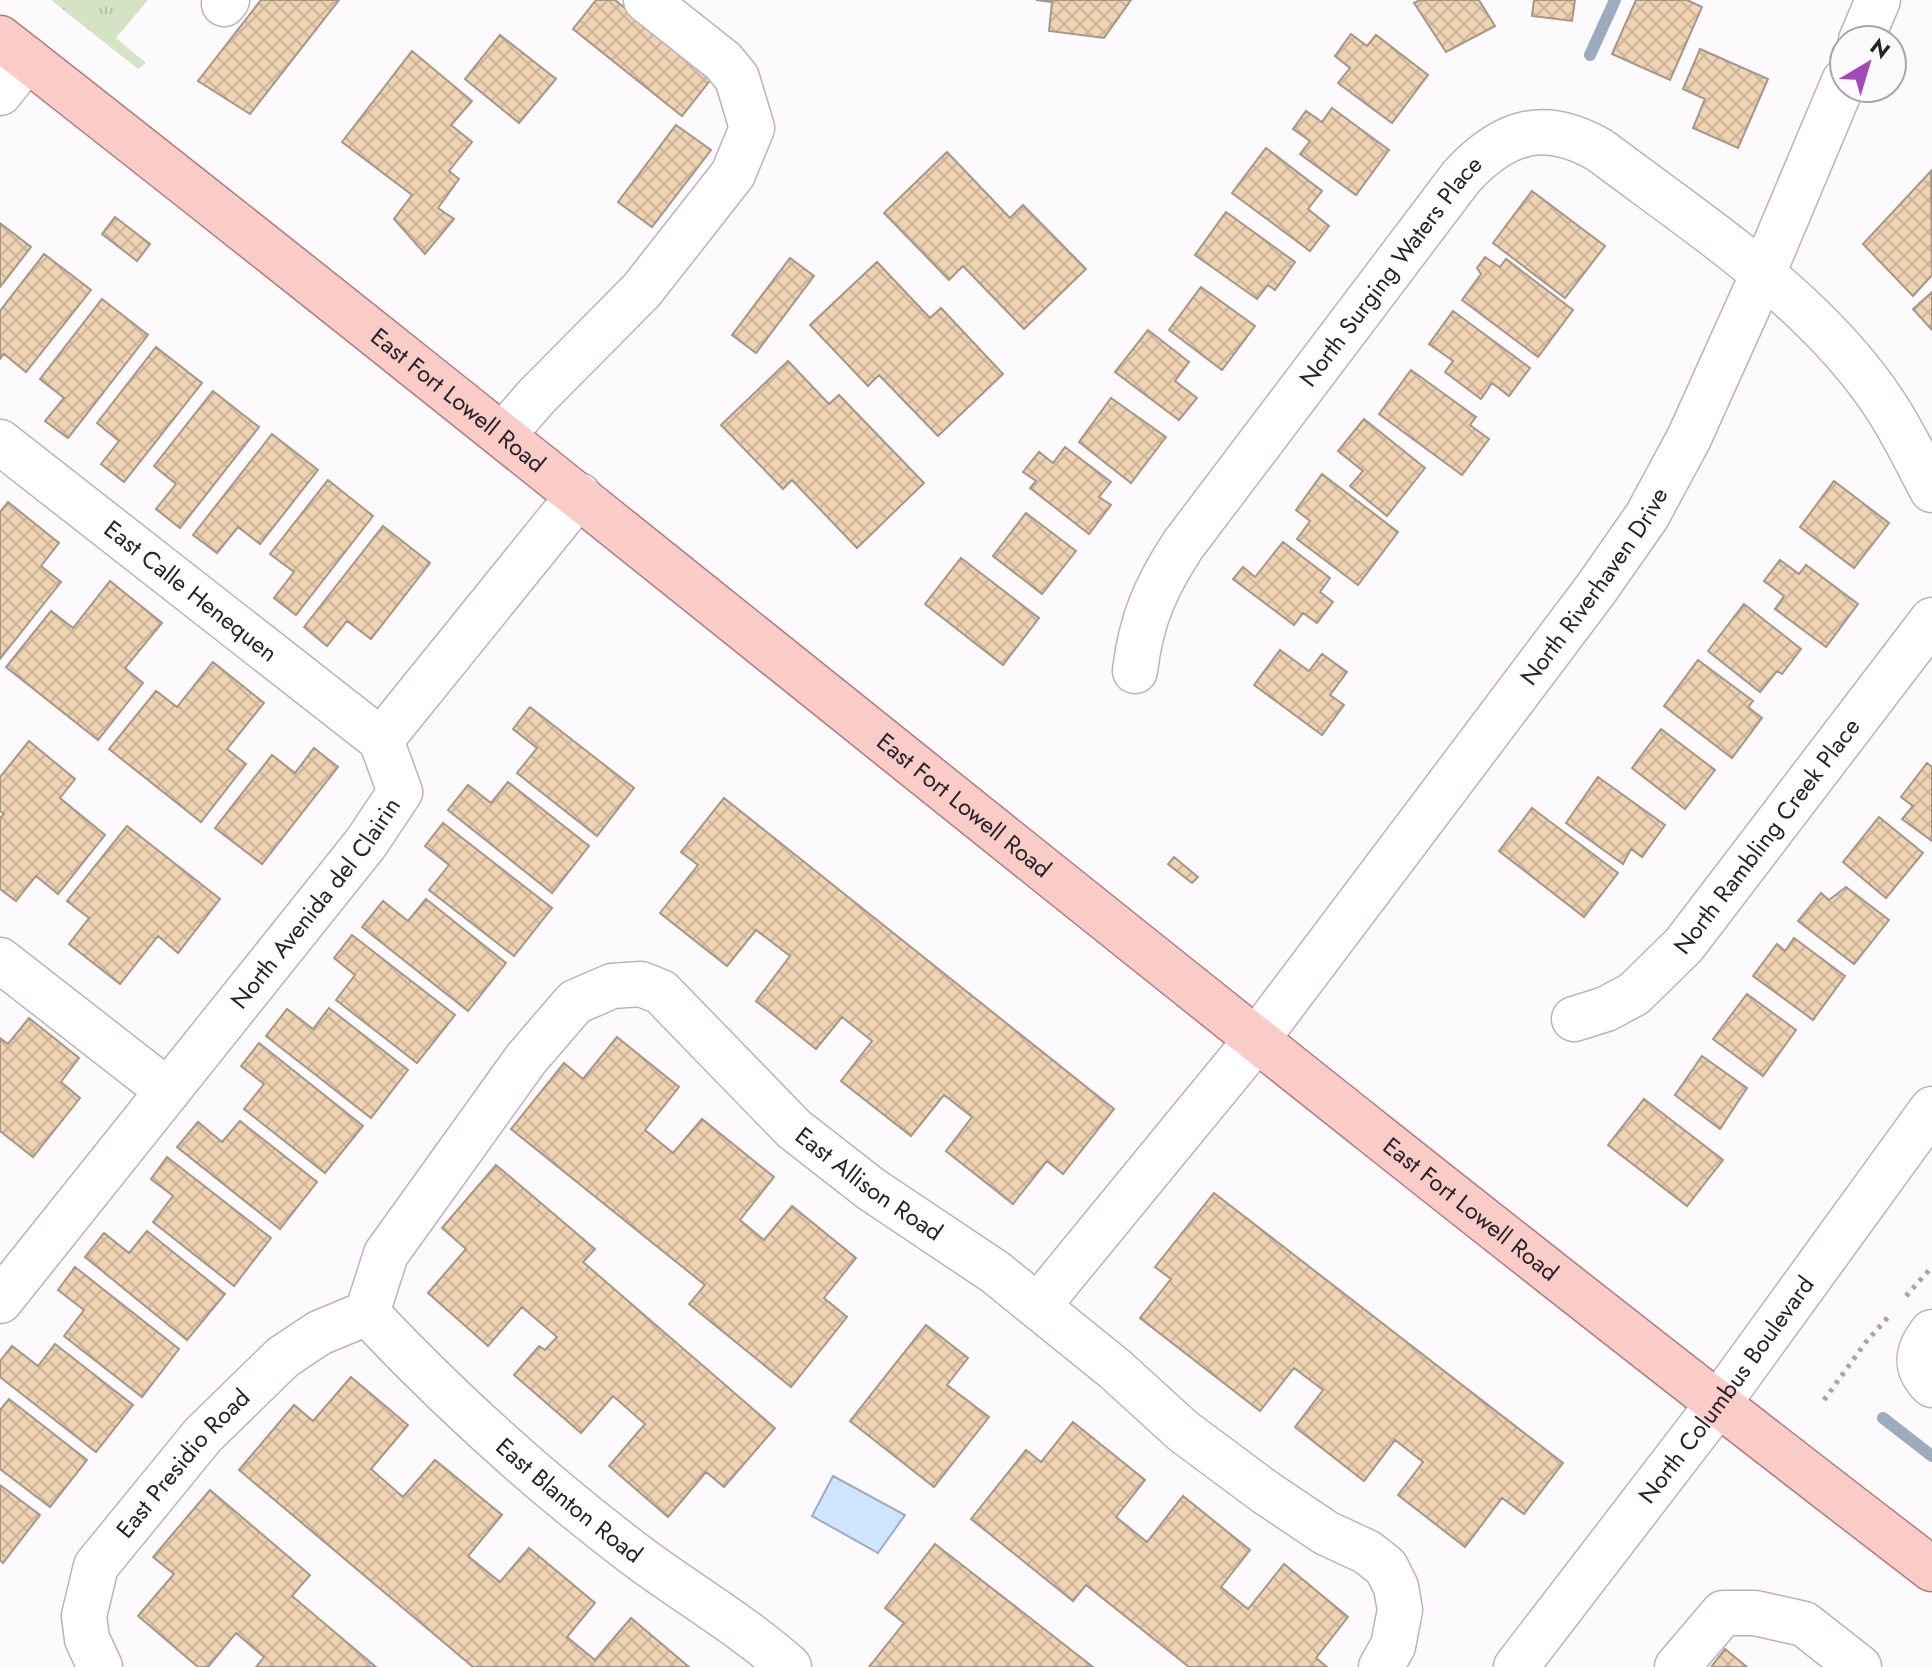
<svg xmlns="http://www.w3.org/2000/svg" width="1932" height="1667" viewBox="0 0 1932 1667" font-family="Jost,sans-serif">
<defs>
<pattern id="grass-tufts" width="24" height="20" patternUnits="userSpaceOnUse" patternTransform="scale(2)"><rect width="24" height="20" fill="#d6e2c4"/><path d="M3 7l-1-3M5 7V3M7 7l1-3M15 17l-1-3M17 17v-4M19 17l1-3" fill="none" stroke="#b8c2a8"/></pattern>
<pattern id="building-cross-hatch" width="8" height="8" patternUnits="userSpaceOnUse" patternTransform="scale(2)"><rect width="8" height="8" fill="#eed2b2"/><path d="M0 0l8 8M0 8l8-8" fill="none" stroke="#ccb499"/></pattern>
</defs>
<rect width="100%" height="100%" fill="#fdfafd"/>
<path fill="url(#grass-tufts)" d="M51,0H148L116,38L146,63L138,69Z"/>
<path fill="#cfe5ff" stroke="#9dabbf" stroke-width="2" d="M833,1476L905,1515L878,1553L812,1516Z"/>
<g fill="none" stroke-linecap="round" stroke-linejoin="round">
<path stroke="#9dabbf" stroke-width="12" d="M1590,55L1615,0
M1883,1418L1932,1456"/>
</g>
<path fill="url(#building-cross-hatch)" stroke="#a59788" stroke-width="2" d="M261,0H339L250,114L198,81Z
M596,0H615L712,78L682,116L573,29Z
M1036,0H1131L1104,38L1049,31L1052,2Z
M1420,0H1479L1495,26L1446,52L1414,3Z
M1534,0H1575L1572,21L1532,16Z
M1636,0H1687L1702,7L1670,80L1612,54Z
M1351,34L1367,46L1376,35L1428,75L1392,123L1338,83L1350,68L1335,56Z
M500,35L556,79L519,123L465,79Z
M1700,49L1768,79L1738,148L1693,128L1705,99L1683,89Z
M412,51L472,101L451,125L472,142L449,171L459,179L438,208L454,219L425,254L394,219L412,195L342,142Z
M1332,108L1389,150L1356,195L1300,154L1310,141L1293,129L1306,111L1322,122Z
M676,125L711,150L652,227L618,202Z
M1266,148L1322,191L1308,209L1329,226L1310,251L1232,193Z
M947,152L1010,218L1023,205L1086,269L1024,329L963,266L949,280L884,213Z
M1931,171L1932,275L1913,296L1863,244Z
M1532,191L1605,246L1565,298L1493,243Z
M1226,212L1295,262L1275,290L1268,285L1257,299L1195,255Z
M115,217L150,244L137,261L102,234Z
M0,223L31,247L0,287Z
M44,254L91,290L26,372L4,354L0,359V311Z
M1485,257L1500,267L1506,259L1573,310L1538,357L1462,300L1481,274L1477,268Z
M790,258L814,276L756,353L732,335Z
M877,262L930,318L941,308L1003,374L938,436L879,375L868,386L810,325Z
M1201,287L1255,326L1222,370L1169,330Z
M1932,292V330L1913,309Z
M102,299L148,335L68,438L45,421L64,398L40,379Z
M1453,311L1530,368L1509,396L1492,383L1481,399L1445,372L1453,361L1429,344Z
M1148,330L1189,362L1175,381L1197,398L1179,420L1115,372Z
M156,347L202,383L124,482L101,464L119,441L97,423Z
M788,361L829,404L839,395L924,483L857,548L792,480L783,489L721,425Z
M1411,370L1476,417L1470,425L1489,439L1462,475L1379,414Z
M213,391L259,427L180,528L156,509L176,484L154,466Z
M1111,398L1166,437L1131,483L1079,442Z
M1364,419L1425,468L1387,516L1350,486L1363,471L1338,451Z
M272,434L318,470L260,544L238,527L217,553L193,535Z
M1065,447L1111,482L1099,497L1111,505L1089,534L1030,488L1036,481L1023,472L1039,452L1053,463Z
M1322,474L1398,532L1358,585L1297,539L1310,521L1296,510Z
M328,480L373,516L296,615L274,598L294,572L270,554Z
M1834,481L1889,523L1854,568L1800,527Z
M8,502L59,543L41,566L61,582L0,659V512Z
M1026,513L1076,551L1042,594L993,556Z
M383,526L430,563L371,639L347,621L327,646L304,627Z
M1283,542L1330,578L1320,592L1333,602L1317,623L1303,613L1294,625L1233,579L1243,567L1255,577Z
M961,558L1039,618L1003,665L925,604Z
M1780,560L1799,574L1806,565L1858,604L1826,647L1775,609L1784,596L1764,581Z
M110,581L162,623L125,668L143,683L98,740L6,667L51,611L73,628Z
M1744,604L1801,649L1782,674L1777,671L1760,692L1708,651Z
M1280,650L1309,671L1322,654L1347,672L1330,695L1344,705L1322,735L1254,685Z
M1698,660L1753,701L1748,707L1762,718L1732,758L1664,706Z
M213,662L264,703L227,749L246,764L201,822L109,749L156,691L177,707Z
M530,707L634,788L597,836L517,773L537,748L513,729Z
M1661,729L1715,770L1685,809L1632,768Z
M29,741L75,779L60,798L105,835L58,894L36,876L16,901L0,889V818L4,814L0,811V777Z
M314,748L338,767L262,864L215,828L272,755L295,773Z
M1927,763L1932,767V841L1902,819L1913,806L1901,797Z
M1598,777L1665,825L1642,857L1631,849L1623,864L1566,823Z
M508,782L589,846L552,893L448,810L468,785L491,803Z
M724,798L1114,1109L1063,1174L1047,1161L1013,1204L946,1151L972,1117L944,1095L911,1136L841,1081L872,1041L842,1017L816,1049L756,1001L790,956L756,930L727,966L660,913L698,865L681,852Z
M1532,808L1618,873L1584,917L1499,851Z
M1879,817L1923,853L1886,898L1843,862Z
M443,823L552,908L514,956L429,890L449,865L425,846Z
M127,826L220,899L178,953L158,936L120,984L69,944L89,918L67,901Z
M1174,857L1198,877L1192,883L1168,864Z
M1846,887L1889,920L1854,964L1798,921L1821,893L1829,900Z
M426,899L506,963L468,1011L362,927L383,901L408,921Z
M352,935L455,1015L417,1063L336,1000L355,975L334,958Z
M1794,938L1845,976L1813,1020L1753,976L1777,944L1785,951Z
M1747,994L1796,1030L1763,1076L1713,1039Z
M329,1008L408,1070L371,1118L266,1036L287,1009L313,1029Z
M29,1018L79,1058L61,1082L80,1098L33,1157L0,1131V1038L8,1044Z
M617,1037L679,1087L645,1130L673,1153L702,1119L774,1177L740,1220L764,1240L792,1206L856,1258L824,1298L847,1317L791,1387L689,1304L705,1285L511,1129L564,1063L583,1079Z
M259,1043L363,1126L325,1173L244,1109L264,1084L241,1066Z
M1702,1056L1747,1088L1720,1129L1675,1095Z
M1644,1099L1723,1160L1687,1206L1608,1145Z
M240,1121L317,1182L280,1229L177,1147L198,1122L222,1142Z
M167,1157L271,1238L234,1286L153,1222L173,1196L151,1179Z
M496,1165L595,1249L583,1262L775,1428L724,1487L706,1472L668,1517L609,1466L645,1424L613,1396L581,1433L514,1375L539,1346L545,1350L557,1337L522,1307L488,1346L428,1293L466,1249L442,1228Z
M1214,1193L1563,1463L1524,1514L1502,1498L1465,1547L1398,1495L1423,1462L1395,1440L1364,1481L1295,1427L1323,1390L1294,1368L1260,1411L1140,1318L1171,1279L1155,1267Z
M147,1231L225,1294L187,1340L85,1257L104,1233L129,1253Z
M75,1267L179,1349L142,1397L64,1336L84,1310L58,1290Z
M926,1325L968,1358L947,1385L989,1417L934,1487L850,1421Z
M55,1344L133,1405L96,1452L0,1377V1361L12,1346L38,1366Z
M351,1377L408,1425L371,1469L403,1497L435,1460L502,1515L468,1556L500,1582L529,1548L595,1603L567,1637L595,1660L631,1618L689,1667H473L239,1470L294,1405L313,1421Z
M9,1399L87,1460L50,1507L0,1469V1410Z
M1073,1422L1145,1480L1116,1517L1147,1542L1183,1496L1250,1550L1221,1587L1248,1609L1284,1564L1348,1617L1316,1658L1327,1667H1189L1086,1585L1073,1601L971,1519L1026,1450L1041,1462Z
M0,1485L40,1515L3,1563L0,1560Z
M210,1490L310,1575L292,1596L376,1667H256L264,1657L236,1633L208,1667H198L138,1616L174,1574L153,1557Z
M935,1544L1093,1667H869L904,1623L885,1608Z
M1725,1649L1747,1667H1711Z"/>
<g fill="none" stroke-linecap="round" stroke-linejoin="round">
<defs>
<g id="minor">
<path d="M224,4L227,0"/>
<path d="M1861,40L1878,0"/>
<path d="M0,93L27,59"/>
<path d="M503,435L537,396L642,290L733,174L752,128L737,78L723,61L646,0"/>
<path id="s1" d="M0,442L381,740"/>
<path id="s2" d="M1135,671C1141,620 1155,588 1183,545L1462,176C1505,130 1545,118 1601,151C1699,225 1817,301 1885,405C1903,432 1917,462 1932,490"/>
<path d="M381,740L579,495"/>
<path d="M0,960L168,1091"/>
<path id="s3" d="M1574,1019L1606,1009L1634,994L1684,945L1932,620"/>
<path id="s4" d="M0,1301L366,843L400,792L381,740"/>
<path id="s5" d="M1038,1306L1257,1039L1596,589L1647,516L1689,438L1762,276L1844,81"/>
<path id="s6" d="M367,1313L386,1254L526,1059L575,1002L612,986L641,984L661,992L794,1129L871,1189L995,1272L1115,1369L1183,1431L1265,1492L1326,1533L1367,1552L1386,1567L1396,1587L1400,1610L1393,1646L1381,1667"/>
<path id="s7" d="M367,1313C451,1402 539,1482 637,1556C685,1592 745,1627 789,1667"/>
<path d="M1932,1332C1917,1351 1914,1367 1932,1385"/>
<path id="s8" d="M100,1667L87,1639L84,1616L96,1566L203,1435L283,1357L319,1333L367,1313"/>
<path id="s9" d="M1516,1667L1718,1404L1932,1109"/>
<path d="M1677,1667L1723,1613H1755L1804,1624L1859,1667"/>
</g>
<g id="major">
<path id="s10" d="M0,38C647,544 1280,1069 1932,1569"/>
</g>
</defs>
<use href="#minor" stroke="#beb0c0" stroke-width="47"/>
<use href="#major" stroke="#af7b78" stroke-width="47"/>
<path stroke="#a9a5a9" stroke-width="5" stroke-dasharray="4 6" stroke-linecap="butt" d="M1906,1296L1932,1267
M1824,1400L1866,1342L1889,1316"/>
<use href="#minor" stroke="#fff" stroke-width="44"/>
<use href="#major" stroke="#faccc8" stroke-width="44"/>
</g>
<g text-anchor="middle" stroke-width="8" stroke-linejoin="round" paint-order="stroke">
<g font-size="24" fill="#282329" stroke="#fdfafd">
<text dy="8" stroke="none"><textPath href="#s2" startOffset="480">North Surging Waters Place</textPath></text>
<text dy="8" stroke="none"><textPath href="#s10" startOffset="584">East Fort Lowell Road</textPath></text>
<text dy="8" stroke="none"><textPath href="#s5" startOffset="910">North Riverhaven Drive</textPath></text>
<text dy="8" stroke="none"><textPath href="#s1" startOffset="242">East Calle Henequen</textPath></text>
<text dy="8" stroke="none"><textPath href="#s10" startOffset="1232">East Fort Lowell Road</textPath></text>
<text dy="8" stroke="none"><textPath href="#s3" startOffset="272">North Rambling Creek Place</textPath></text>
<text dy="8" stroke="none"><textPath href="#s4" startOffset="508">North Avenida del Clairin</textPath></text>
<text dy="8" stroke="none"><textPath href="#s6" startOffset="752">East Allison Road</textPath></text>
<text dy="8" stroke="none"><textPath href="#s10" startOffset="1880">East Fort Lowell Road</textPath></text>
<text dy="8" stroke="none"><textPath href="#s9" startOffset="348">North Columbus Boulevard</textPath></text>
<text dy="8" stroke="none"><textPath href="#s8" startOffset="240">East Presidio Road</textPath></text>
<text dy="8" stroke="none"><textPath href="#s7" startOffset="276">East Blanton Road</textPath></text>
</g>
</g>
<g transform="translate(1868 64) rotate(38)"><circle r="38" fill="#fdfafd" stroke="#a8a4a8" stroke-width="2"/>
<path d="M0-6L14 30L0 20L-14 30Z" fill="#a149b6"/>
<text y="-12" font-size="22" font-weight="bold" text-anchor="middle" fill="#282329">N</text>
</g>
</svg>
